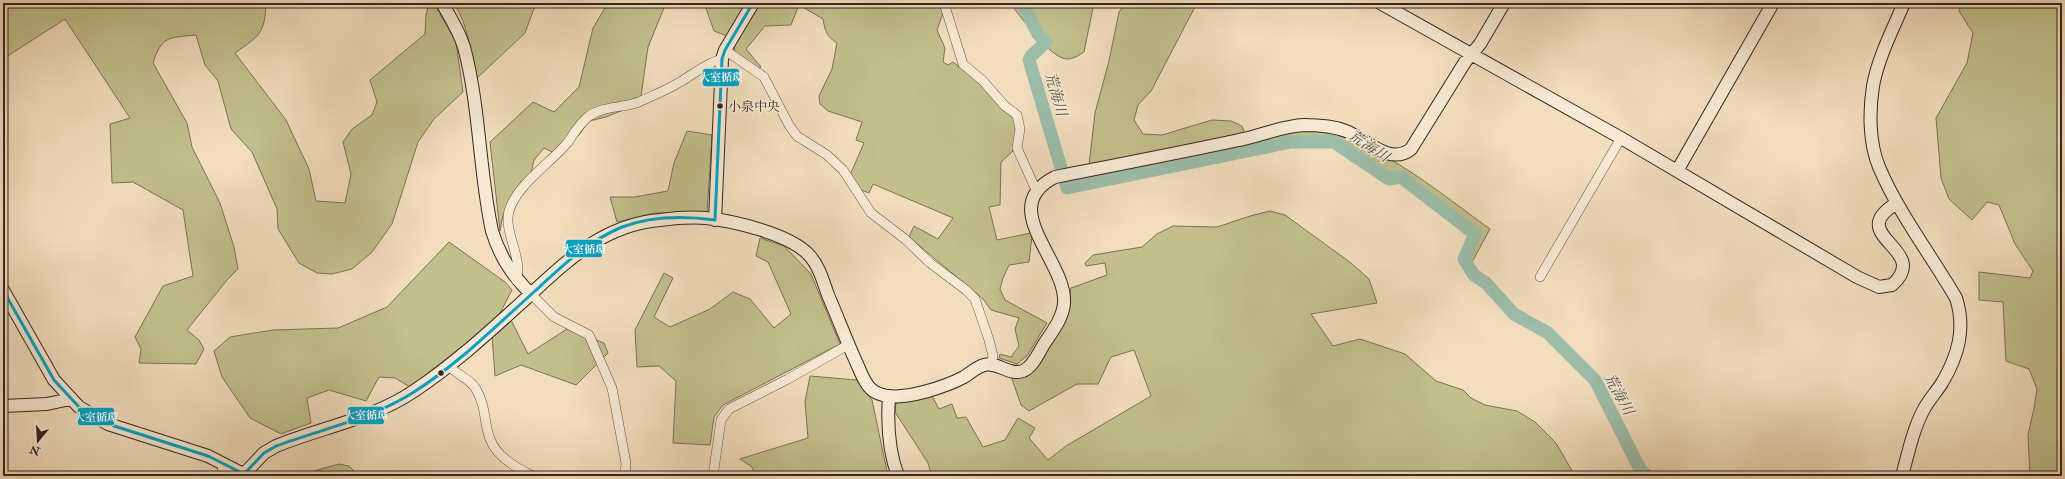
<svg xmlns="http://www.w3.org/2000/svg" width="2065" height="479" viewBox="0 0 2065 479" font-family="'IM FELL Double Pica','Noto Serif JP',serif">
<rect width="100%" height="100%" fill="#f2ddbd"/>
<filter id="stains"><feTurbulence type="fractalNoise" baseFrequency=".005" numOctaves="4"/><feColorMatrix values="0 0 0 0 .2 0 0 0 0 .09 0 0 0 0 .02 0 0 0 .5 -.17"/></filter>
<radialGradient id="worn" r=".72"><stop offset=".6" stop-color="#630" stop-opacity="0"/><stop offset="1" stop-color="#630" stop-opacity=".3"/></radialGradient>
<path fill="#c1bf8c" stroke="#7a7256" d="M3,3H266C265,34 259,36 235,53L286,120L309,169L316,201L345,203L351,174L343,142L352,129L372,115L377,102L370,80L425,34L426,15L429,3H434L456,42L463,92L434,119L418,142L392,224L372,252L352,269L332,274L317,273L299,263L278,229L277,209L252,152L231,129L218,81L205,65L196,35C169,38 162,35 153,63L187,123L192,147L220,203L234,247L238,269L227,280L187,330L199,340L204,349L196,364L139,363L141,349L135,337L163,286L193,276L183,210L133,182L112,183L110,124L130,118L65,19L3,59Z
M454,3H536L525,33L475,80C471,53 469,27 454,3Z
M608,3H666L648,47L640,103L606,117L589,121L579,135L557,154L544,148L534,160L531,173L503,215L500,231L490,142L533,102L554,112L579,87L593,28Z
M709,3H747L727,36L714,31L706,8Z
M761,3H941L944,10L937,30L945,48L943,62L948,65L953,62L973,77L999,105L1012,115L1016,121V136L1013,151L1001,162L1000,205L989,207L997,240L1031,233L1032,236L1029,262L1009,265L1003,278L1000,289L1005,300L1047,323L1027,356L1017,364L999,358L1000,354L1011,357L1019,346L1015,329L1019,318L991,310L983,299L909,237L914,226L938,239L953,218L873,184L869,193L858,189L850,175L864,143L856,140L862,122L828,111L820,104L819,96L832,69L837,43C827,37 825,31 823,19L799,5L791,25L765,26L746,49L761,67L758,69L735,53L734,45Z
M1010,3H1094L1084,52C1079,55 1074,59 1067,59C1051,59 1020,16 1010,3Z
M1126,3H1197L1151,91L1138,105L1134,120L1143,134L1162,135L1212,120L1231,121L1242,126L1245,134L1089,165L1095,113L1109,61L1119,12Z
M1961,3H2062V476H2030L2028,435L2034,408L2037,389L2029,369L2006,361L2003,302L1979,300V272L2030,278L2033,271L2015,244L1999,205L1987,202L1972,220L1949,199L1941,178L1936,118L1967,63L1973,33L1959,11Z
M1321,130C1385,146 1437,191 1490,229L1472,262L1467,258L1478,233L1401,175L1390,176L1334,140L1291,139L1124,178L1068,185L1067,181L1293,131Z
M687,131L712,135L707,213H655L617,222L610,197H635L668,191L674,163Z
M1270,211L1285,215L1351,263L1369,279L1377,303L1311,314L1333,346L1360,339L1405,354L1436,381L1463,390L1471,398L1485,405L1517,411L1535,422L1556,443L1575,476H932L928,463L895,412L896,403L931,394L939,409L952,404L957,418L966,417L983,447L1005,440L1018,418L1035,428L1029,438L1048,460L1066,446L1151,396L1134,350L1111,357L1098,384H1077L1029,411L1021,405L1011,376H1022L1068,309L1071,288L1107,275L1105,263L1086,266L1085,263L1093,255L1142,247L1157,234L1173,226L1217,227L1250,216Z
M760,238L784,246L811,274L840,344L723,405L714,417L710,445L673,443L676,381L659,366L637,367L635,330L664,273L673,278L654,317L670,327L710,309L733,292L750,299L774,328L791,314L768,262L756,256Z
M449,242L505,282L512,290L497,319L410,387L395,378L379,377L366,401L329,390L307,398L311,423L281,434L250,418L222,377L214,351L230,337L273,330L338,328L387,307Z
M511,320L528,354L567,329L604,343L608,353L576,385L521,365L495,376L492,335Z
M810,376L857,380L872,400L888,476H755L752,467L740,459L808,438L805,402Z
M339,464L349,466L359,476H296Z"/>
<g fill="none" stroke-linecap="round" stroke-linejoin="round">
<path stroke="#9cbdaa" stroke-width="13" d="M1022,3L1038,34L1046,42L1031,56L1029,60L1067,188L1291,142H1334L1389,179L1401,177L1475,234L1464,259L1474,275L1486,283L1514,314L1548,333L1595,380L1641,471L1648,476"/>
<defs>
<path id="street" d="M944,3L963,64L982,80L1005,106L1017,115L1020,129L1017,148L1036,190
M725,50L764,77L789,125L797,136L827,155L843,170L871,213L905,239L930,263L966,290L975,299L989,340L993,356L991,364
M1540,277L1621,138
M516,280C524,260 503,231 509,211C517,184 551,163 568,142C575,132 579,124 589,116C603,106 623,108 639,102C652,96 667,90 680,82C694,74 706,63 722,59
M531,294L554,317L589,335L612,388L626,463L625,476
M448,365C456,375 470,378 476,389C487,409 483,420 490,439C496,456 518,469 533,476
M220,476L225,464
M713,476L721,420L729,409L788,379L848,345"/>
<path id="secondary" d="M442,3C450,17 459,31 464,47C480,107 479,171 492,231C500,257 512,275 531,294
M1380,3L1621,138L1857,277L1879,287L1892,285C1933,249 1842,236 1897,203
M1677,171L1773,3
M715,220L722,59L725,50L753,3
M3,290L54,380L79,407L108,424L208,456L247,476
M889,396C887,424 888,450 898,476
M3,406L47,404L70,399
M244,474L264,453L276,446C322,427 373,419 414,391C452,366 487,334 521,303C563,265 600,225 660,220C675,218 691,217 706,218C734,221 789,234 808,254C819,265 823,281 828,295C838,318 847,342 857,364C861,372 864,383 871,389C875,393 882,395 887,396C908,399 945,387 964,377C970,373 977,367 984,365C997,361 1009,376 1023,371C1033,367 1039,352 1044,344C1052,332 1063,318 1064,303C1067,261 995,207 1055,177C1116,165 1178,153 1239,140C1261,136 1281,126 1304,125C1318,125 1333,126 1346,131C1366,139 1390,166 1411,149L1465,62L1480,44L1504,3
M1902,476C1908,454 1913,429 1924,409C1929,400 1936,392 1942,383C1958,356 1966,329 1956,298C1931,255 1899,214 1879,167C1869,143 1869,111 1873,86C1878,58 1893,29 1904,3"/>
</defs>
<use href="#street" stroke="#635447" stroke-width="10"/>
<use href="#secondary" stroke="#332620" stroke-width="14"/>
<use href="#street" stroke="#f7e9d4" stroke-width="9"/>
<use href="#secondary" stroke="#f7e9d4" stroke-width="12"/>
<defs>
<path id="bus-1" d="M715,220L722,59L725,50L753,3
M3,290L54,380L79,407L108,424L208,456L244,474
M244,474L264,453L276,446C322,429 372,419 414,392C458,364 496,326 535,291C561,267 588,241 622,227C651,216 685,216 715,220"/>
</defs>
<use href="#bus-1" stroke="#f7e9d4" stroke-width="6"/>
<use href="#bus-1" stroke="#03a2c5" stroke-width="3"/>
</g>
<g fill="#332620" stroke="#f7e9d4" stroke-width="1.5">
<circle cx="720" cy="106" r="3.5"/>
<circle cx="441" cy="373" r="3.5"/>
</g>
<g text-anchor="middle" stroke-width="3" stroke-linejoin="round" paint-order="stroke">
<g font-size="13" fill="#332620" stroke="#f7e9d4" text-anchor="start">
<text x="728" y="111">小泉中央</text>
</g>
<g font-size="15" font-style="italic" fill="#525349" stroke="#f7e9d4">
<text transform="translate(1056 94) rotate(74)" y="5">荒海川</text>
<text transform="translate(1369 146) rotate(34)" y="5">荒海川</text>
<text transform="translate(1619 394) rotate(61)" y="5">荒海川</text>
</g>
</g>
<g stroke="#f7e9d4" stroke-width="1.5">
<rect x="702" y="68" width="38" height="19" rx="4" fill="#03a2c5"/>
<rect x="565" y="239" width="38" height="19" rx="4" fill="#03a2c5"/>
<rect x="347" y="406" width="38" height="19" rx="4" fill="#03a2c5"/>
<rect x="77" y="407" width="38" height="19" rx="4" fill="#03a2c5"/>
</g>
<g font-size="11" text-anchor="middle" font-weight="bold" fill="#fff">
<text x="721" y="81">大室循環</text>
<text x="584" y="253">大室循環</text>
<text x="366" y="419">大室循環</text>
<text x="96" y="421">大室循環</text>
</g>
<rect width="2065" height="479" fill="none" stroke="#f2ddbd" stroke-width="16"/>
<rect x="4" y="4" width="2057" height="471" fill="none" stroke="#332620" stroke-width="2"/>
<rect x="8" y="8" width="2049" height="463" fill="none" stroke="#332620"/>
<g transform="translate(38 441) rotate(198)" stroke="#f7e9d4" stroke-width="3" paint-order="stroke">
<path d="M0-3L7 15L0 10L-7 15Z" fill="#332620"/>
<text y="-6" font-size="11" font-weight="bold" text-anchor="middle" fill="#332620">N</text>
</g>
<rect width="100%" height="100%" filter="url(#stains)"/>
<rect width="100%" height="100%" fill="url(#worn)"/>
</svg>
